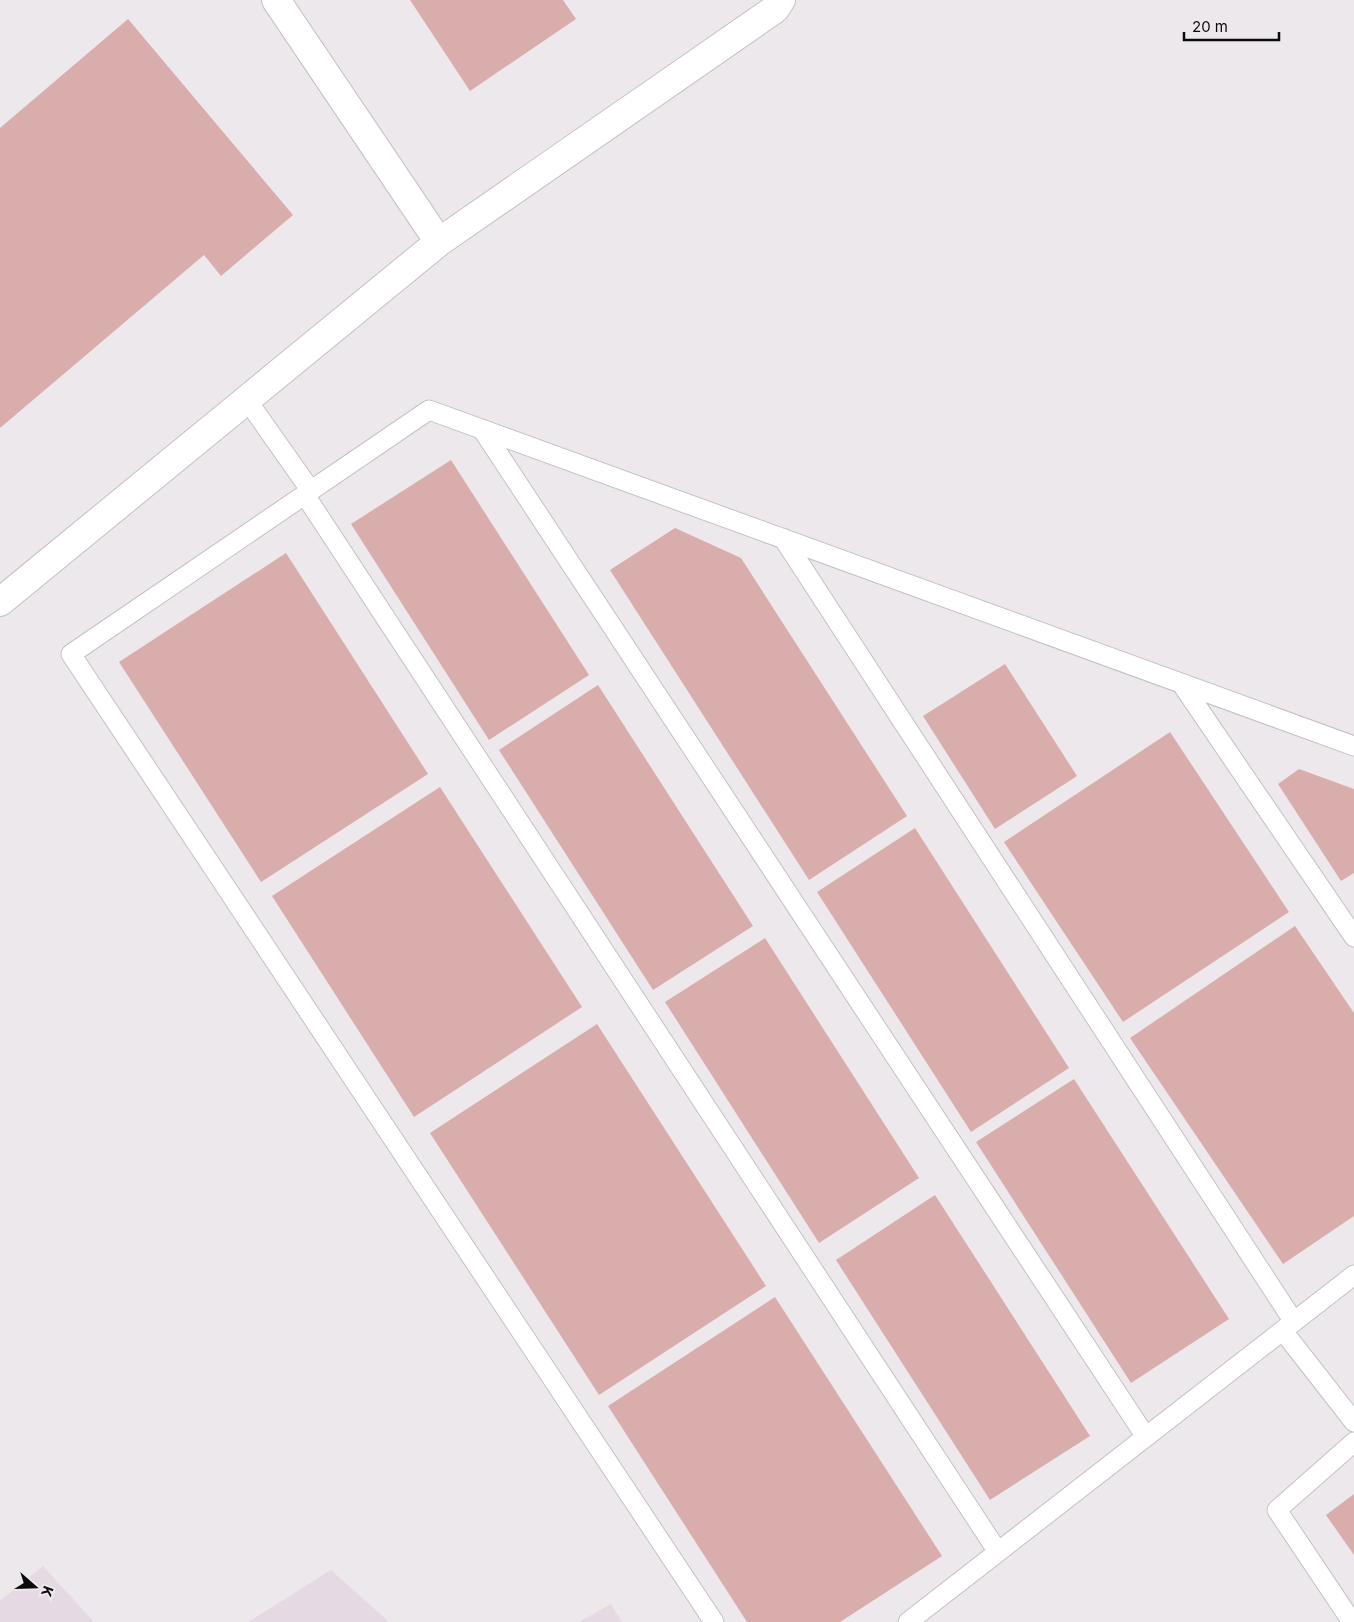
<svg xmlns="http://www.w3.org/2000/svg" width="1354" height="1622" viewBox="0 0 1354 1622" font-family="Inter,sans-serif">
<rect width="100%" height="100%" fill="#ede8ec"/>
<path fill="#e5dae3" d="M43,1566L94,1622H0V1601Z
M331,1570L389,1622H248Z
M611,1604L622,1622H579Z"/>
<path fill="#d9adab" d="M410,0H563L576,19L470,91Z
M128,19L293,215L221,276L204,255L0,428V128Z
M451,460L589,675L489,740L351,524Z
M675,528L741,558L907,816L809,880L610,570Z
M286,553L428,774L261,882L119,662Z
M1005,664L1077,776L995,829L923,716Z
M598,685L753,926L653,990L499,750Z
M1170,732L1289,912L1123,1022L1004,842Z
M1299,769L1354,789V873L1341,881L1278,784Z
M440,787L582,1007L414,1117L272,896Z
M915,828L1069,1068L971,1132L817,892Z
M1295,926L1354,1013V1216L1283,1264L1130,1038Z
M765,938L919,1178L819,1243L665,1002Z
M597,1024L766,1286L599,1395L430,1133Z
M1074,1079L1229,1319L1131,1383L976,1142Z
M935,1195L1090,1436L990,1500L836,1260Z
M775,1297L942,1556L840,1622H747L608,1406Z
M1354,1494V1555L1326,1515Z"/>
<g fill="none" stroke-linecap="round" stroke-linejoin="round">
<defs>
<path id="lane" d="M247,400L311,491
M482,429L1146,1437
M305,495L998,1552
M783,538L1294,1322
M1181,683L1354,937
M1283,1331L1354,1422
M714,1622L71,654L429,410L1354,746
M908,1622L1354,1275
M1352,1622L1277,1510L1354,1442"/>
<path id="street" d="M276,0L439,242
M0,602L439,242L775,9L781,0"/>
</defs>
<use href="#lane" stroke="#c4c0c3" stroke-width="21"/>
<use href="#street" stroke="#c4c0c3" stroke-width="30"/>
<use href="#lane" stroke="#fff" stroke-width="19"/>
<use href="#street" stroke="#fff" stroke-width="28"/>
</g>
<g transform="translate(35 1587) rotate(110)" stroke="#ede8ec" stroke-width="4" paint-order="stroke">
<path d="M0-4L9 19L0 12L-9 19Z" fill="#0c0b0c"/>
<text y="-8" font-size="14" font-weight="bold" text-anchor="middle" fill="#0c0b0c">K</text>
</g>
<path d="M1184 32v8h95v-8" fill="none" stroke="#0c0b0c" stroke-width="2.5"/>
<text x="1192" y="32" font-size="15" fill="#0c0b0c" stroke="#ede8ec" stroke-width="4" paint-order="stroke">20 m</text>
</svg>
